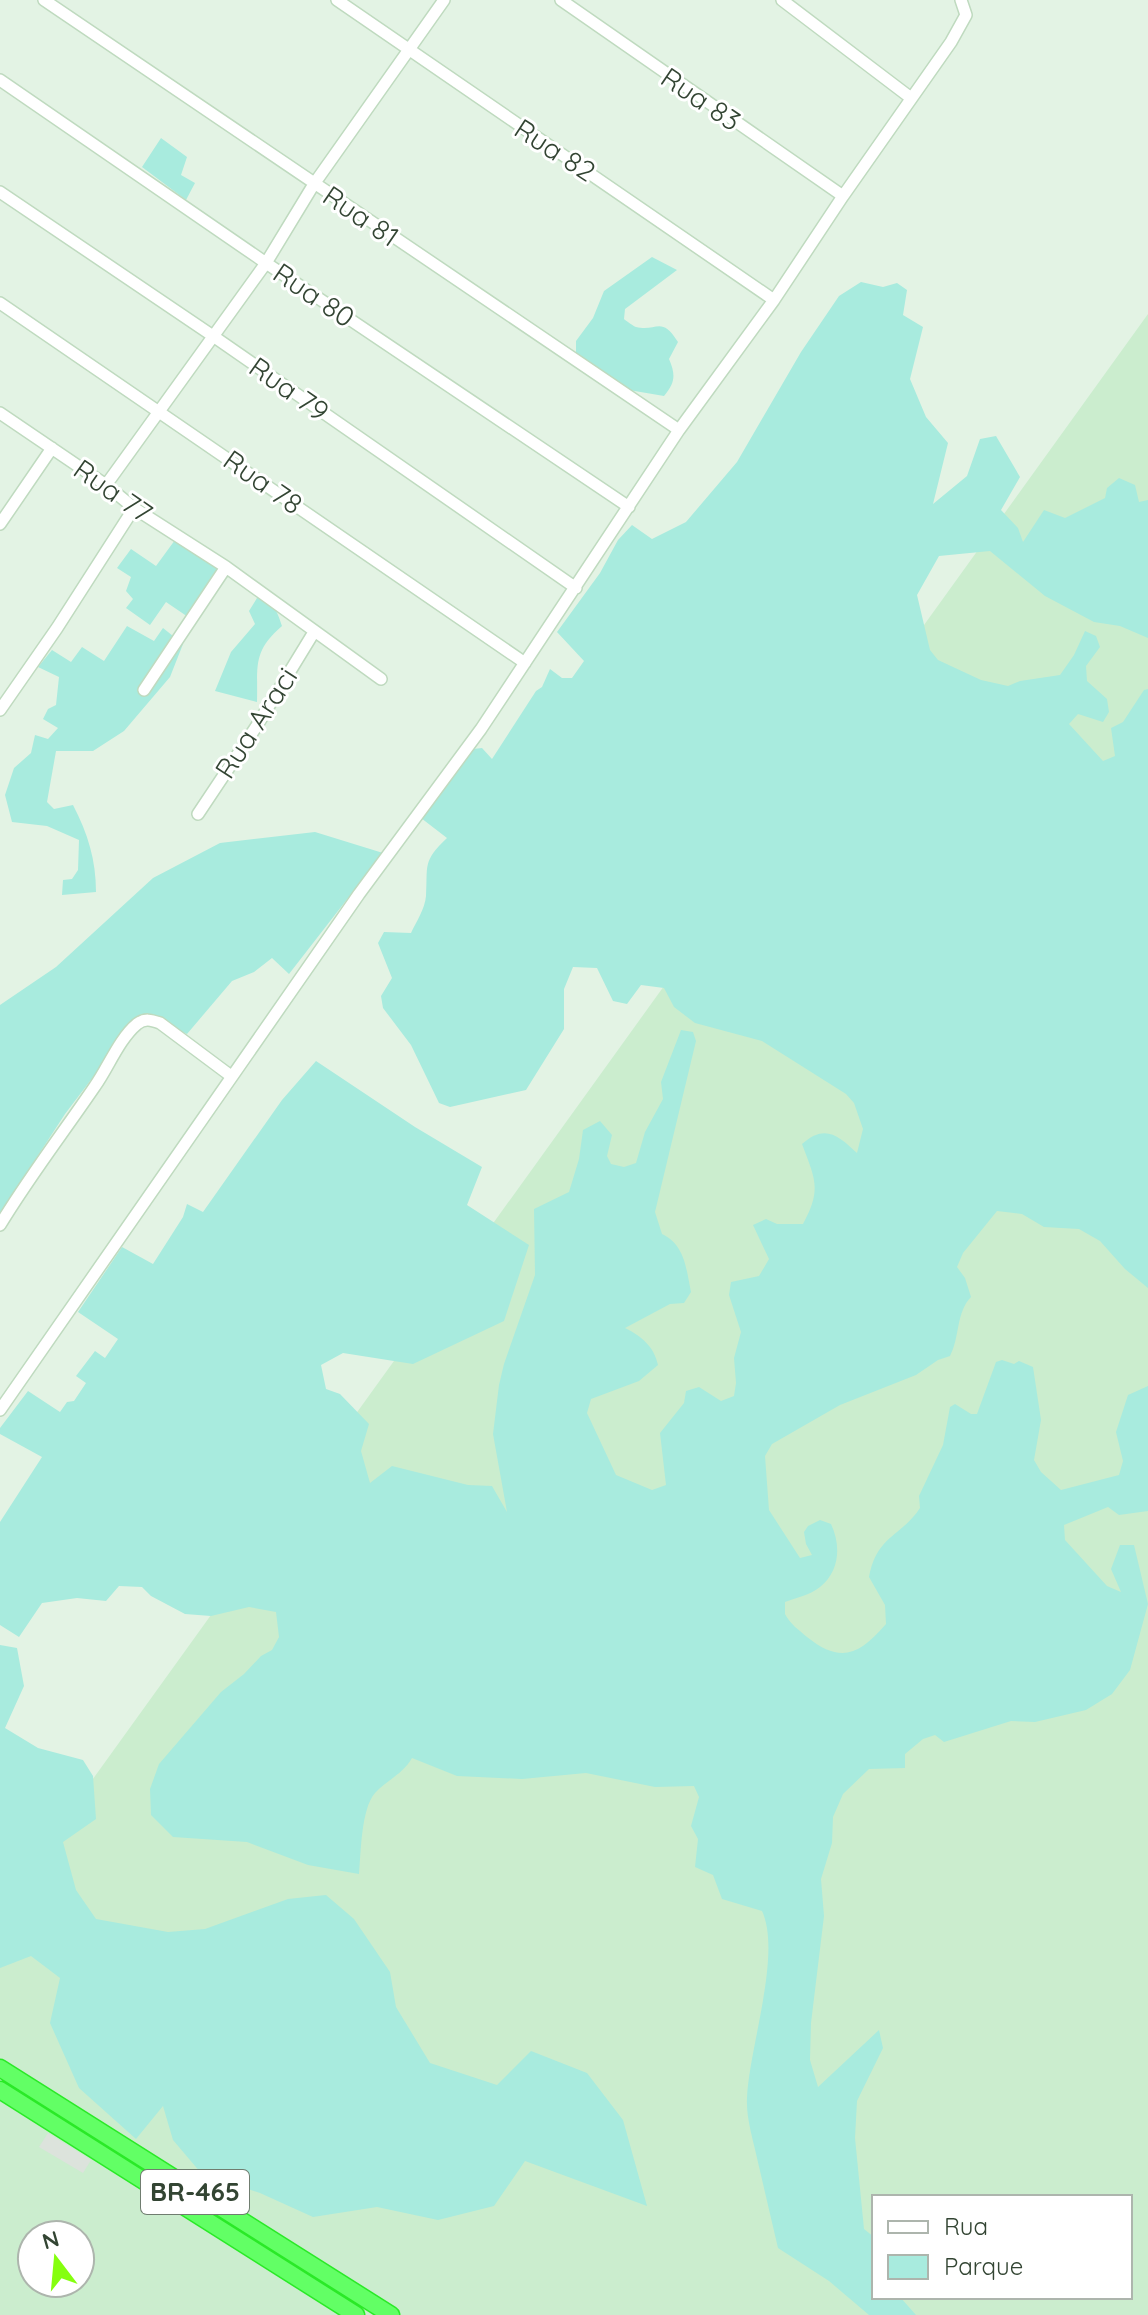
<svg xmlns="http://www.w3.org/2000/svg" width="1148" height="2315" viewBox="0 0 1148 2315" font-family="Quicksand,sans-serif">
<rect width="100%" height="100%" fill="#e3f3e4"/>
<path fill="#cbedce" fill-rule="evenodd" d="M1148,314V2315H0V1908ZM874,2197H1130V2297H874ZM32,2235H80V2283H32Z"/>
<path fill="#a8ebde" d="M161,138L187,157L181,175L195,183L186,200L142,167Z
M652,257L677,270L625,309L624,319C625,320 635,327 636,327C657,332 661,315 678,342L669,359C676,375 675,383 664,396L623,389L576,353V341L593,318L604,291Z
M861,282L883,287L897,283L907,290L903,315L923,327L910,379L926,417L948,443L933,504L967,476L980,439L996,436L1020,477L1001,510L1018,528L1023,542L1044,510L1065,518L1105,498L1107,488L1119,478L1135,485L1139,502L1148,500V638L1120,626L1094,622L1045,596L990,551L939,556L917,595L930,650L938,660L981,680L1008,686L1020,681L1060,675L1074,655L1085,631L1096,636L1100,647L1086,666L1087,681L1107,699L1109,712L1103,722L1078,714L1069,724L1103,761L1115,756L1111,728L1123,722L1144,690L1148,689V1288L1125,1269L1100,1241L1079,1229L1044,1227L1022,1214L997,1211L963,1253L957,1267L965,1278L971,1297C956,1312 960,1337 950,1356L938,1360L916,1375L840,1405L772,1444L765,1456L769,1510L800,1558L812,1555L806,1544L804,1532L808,1526L820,1520L831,1524C841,1545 840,1571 820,1587C810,1595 796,1598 785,1602V1614C790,1624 799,1630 807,1637C841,1664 859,1655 886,1624L885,1605L869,1577C877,1535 901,1537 920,1508L919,1496L943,1445L950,1407L955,1404L971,1414H977L996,1362L1002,1360L1014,1364L1019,1361L1033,1367L1041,1420L1034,1460L1041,1472L1061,1490L1119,1475L1123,1461L1116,1432L1128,1395L1148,1386V1511L1119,1515L1108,1507L1064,1525L1065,1540L1107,1586L1121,1592L1111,1569L1120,1545H1134L1148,1604L1130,1670L1112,1694L1086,1710L1035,1722L1011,1721L944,1742L935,1735L923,1739L905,1754V1768L869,1769L843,1794L833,1817L832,1843L821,1879L824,1916L811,2023L810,2060L818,2087L879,2030L883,2048L857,2101L855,2138L864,2229L874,2237V2297H900L916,2315H869L829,2281L778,2248C771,2218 764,2188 757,2158C753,2139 746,2118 747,2098C749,2048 782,1954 762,1911L722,1899L713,1875L695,1867L698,1839L691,1826L699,1797L694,1786L655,1787L586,1773L522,1779L457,1776L412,1758C403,1774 387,1780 375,1793C361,1809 361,1853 359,1874L308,1865L247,1842L173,1837L151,1815L150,1789L159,1764L221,1692L244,1674L261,1656L272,1650L279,1637L276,1612L249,1607L211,1616L185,1614L151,1596L142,1587L119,1586L106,1601L77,1598L42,1603L19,1637L0,1625V1522L42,1457L0,1434V1428L28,1391L60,1412L67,1402L74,1401L86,1383L76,1376L95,1351L105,1358L118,1339L78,1312L122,1247L153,1264L183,1217L187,1204L203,1212L282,1100L316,1061L415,1127L482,1167L467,1205L529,1245L504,1321L413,1364L343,1353L321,1365L326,1389L340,1394L369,1424L361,1451L370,1483L392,1466L468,1485L492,1486L507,1512L493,1434L499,1385L504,1364L535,1275L534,1209L569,1192L579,1159L583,1130L600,1121L612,1135L607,1156L611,1164L624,1167L636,1163L645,1132L663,1099L661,1082L681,1030L693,1032L696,1041L655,1212L662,1234C685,1245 686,1268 691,1292L684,1303L670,1304L625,1328C641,1336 654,1346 658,1365L639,1381L591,1399L587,1413L616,1475L652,1490L666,1485L660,1433L684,1403L686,1391L699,1387L721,1401L734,1396L736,1383L734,1358L741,1332L729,1295L731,1282L759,1276L769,1259L753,1225L766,1219L777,1224H803C822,1189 815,1179 802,1144C825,1123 839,1136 857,1153L863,1129L854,1103L846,1094L762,1041L695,1023L674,1007L664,988L641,985L627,1004L613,1001L597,968L573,967L564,989V1029L526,1090L450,1107L439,1103L411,1045L383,1008L381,996L392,978L378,943L384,932L411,933C416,922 425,909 426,896C428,865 422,862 447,838L421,818L473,749L482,748L492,759L536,691L542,687L550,669L562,678H572L584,661L557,632L600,573L618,540L632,525L652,539L686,522L737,462L801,352L839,296Z
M175,540L223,573L191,619L166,602L150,625L126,608L133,599L126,591L131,577L117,568L131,549L156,566Z
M257,598C274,601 277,611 282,626C252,652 258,666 257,702L215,691L231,652L255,624L249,611Z
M127,626L154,641L163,628L183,644L170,677L124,731L93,751H56L47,802L54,809L73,805C88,834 96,860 96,892L62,895L63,880L72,879L78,870L79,840L47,826L12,822L5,795L14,768L31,753L35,735L48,739L58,728L43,719L48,709L56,705L59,677L38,667L52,650L71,662L82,647L104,661Z
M315,832L383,853L289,974L272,958L254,972L232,981L187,1034L141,1014L65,1114L0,1214V1005L56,967L153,878L220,843Z
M0,1645L17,1648L24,1686L5,1728L38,1748L83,1760L93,1776L96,1819L63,1842L76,1890L96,1919L168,1932L205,1929L288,1899L326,1895L354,1919L390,1972L396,2007L430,2063L497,2085L531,2051L587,2073L623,2120L647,2206L525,2161L494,2206L438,2220L377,2207L313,2217L260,2193L201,2173L173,2140L163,2106L136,2139L79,2088L50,2023L60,1978L31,1956L0,1968Z"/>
<path fill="#dce3dc" d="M48,2133L91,2160L83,2173L39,2147Z"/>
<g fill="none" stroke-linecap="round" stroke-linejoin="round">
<defs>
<path id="minor" d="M44,0L679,430
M337,0L774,300
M561,0L843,196
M782,0L911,98
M0,80L266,263L629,507
M0,192L213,336L576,588
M0,303L525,663
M0,413L106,485L134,508L226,567L381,679
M106,485L266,263L314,184L444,0
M0,524L52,448
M144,690L226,567
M0,710L57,628L134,508
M198,814L256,727L314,632
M0,1225C29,1177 63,1133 95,1086C108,1068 119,1039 137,1024C145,1018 151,1020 160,1023L231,1076
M0,1410L359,894L481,729L679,430L774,300L843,196L951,42L966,15L961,0"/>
<path id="highway" d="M0,2068L391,2315
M0,2090L356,2315"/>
</defs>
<use href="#minor" stroke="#bfdabf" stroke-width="14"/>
<use href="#highway" stroke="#2ae927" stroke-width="19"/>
<use href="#minor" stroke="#fff" stroke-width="11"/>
<use href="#highway" stroke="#62ff65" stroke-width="16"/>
</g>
<g text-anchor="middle" stroke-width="6" stroke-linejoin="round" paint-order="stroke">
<rect fill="#fff" stroke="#707d70" stroke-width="2" x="141" y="2170" width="108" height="44" rx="6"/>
<g font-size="26" font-weight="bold" fill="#334533">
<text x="195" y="2201">BR-465</text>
</g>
<g font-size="28" fill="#334533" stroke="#fff">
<text transform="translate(701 99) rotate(34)" y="10">Rua 83</text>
<text transform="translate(555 150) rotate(33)" y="10">Rua 82</text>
<text transform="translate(361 216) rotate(34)" y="10">Rua 81</text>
<text transform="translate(314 295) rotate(34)" y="10">Rua 80</text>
<text transform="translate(289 389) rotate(35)" y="10">Rua 79</text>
<text transform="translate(263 482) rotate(35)" y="10">Rua 78</text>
<text transform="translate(113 491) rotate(35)" y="10">Rua 77</text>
<text transform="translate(256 723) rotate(-57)" y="10">Rua Araci</text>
</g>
</g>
<rect x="872" y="2195" width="260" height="104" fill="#ffffff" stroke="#adb5ad" stroke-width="2"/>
<rect x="888" y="2221" width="40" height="12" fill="#ffffff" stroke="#adb5ad" stroke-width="2"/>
<text x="944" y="2235" font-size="24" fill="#334533">Rua</text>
<rect x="888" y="2255" width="40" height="24" fill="#a8ebde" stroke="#adb5ad" stroke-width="2"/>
<text x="944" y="2275" font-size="24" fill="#334533">Parque</text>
<g transform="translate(56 2259) rotate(344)"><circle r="38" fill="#ffffff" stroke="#adb5ad" stroke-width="2"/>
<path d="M0-6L14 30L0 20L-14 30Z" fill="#85ff0e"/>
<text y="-12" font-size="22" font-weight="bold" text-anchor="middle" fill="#334533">N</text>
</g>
</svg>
